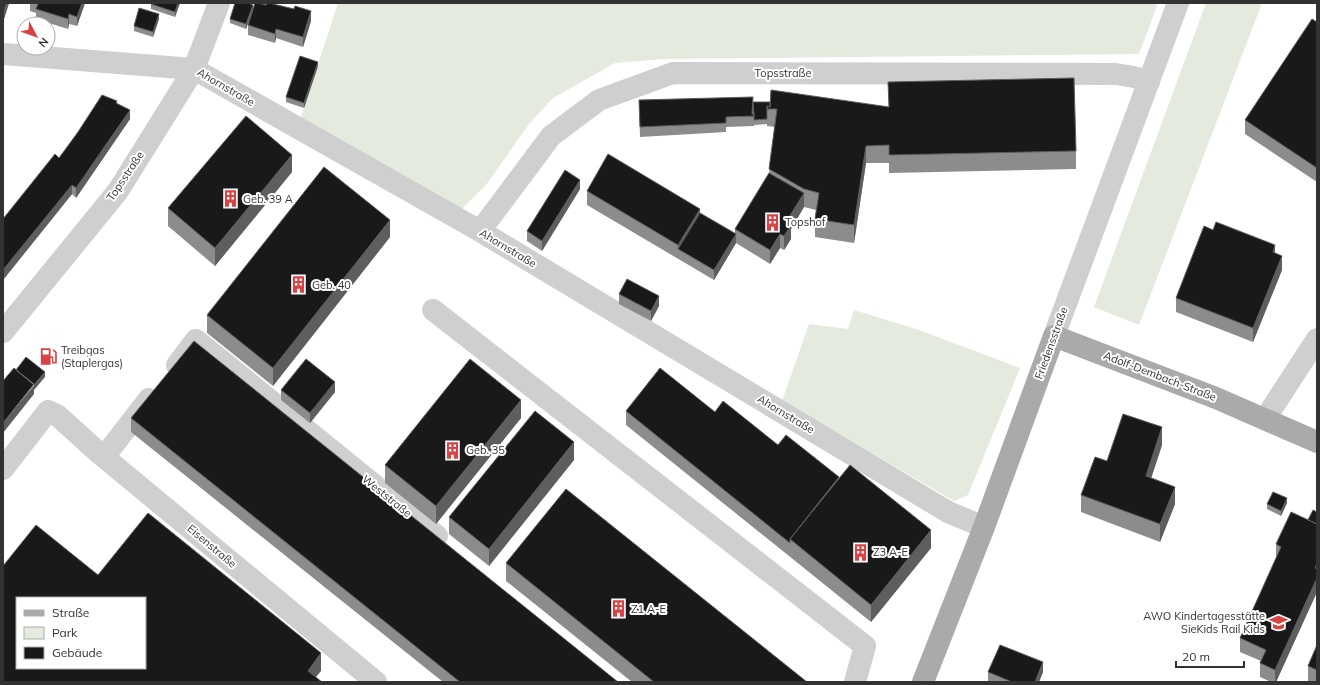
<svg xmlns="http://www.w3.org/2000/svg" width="1320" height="685" viewBox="0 0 1320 685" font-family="Mulish,sans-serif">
<rect width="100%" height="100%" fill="#fff"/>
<path fill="#e4eade" d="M338,3H1158L1139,54L664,59L615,63L553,98L529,124L486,185L461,210L300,120Z
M1206,3H1262L1139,325L1094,307Z
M854,310L919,330L1020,368L968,495L954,501L782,401L809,324L848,329Z"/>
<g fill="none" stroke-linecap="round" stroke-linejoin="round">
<path stroke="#cfcfcf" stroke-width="22" d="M3,54L194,69L480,231L948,512L984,527
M480,231L551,136L599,100L673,73L1116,74L1134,77L1149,82
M433,310L865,646L855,682
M3,332L118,191L194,69L219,3
M1054,336L1178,3
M177,365L196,340L437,536
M1265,419L1317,339
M104,457L149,399
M3,469L48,411L57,415L99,453L376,682"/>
<path stroke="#aaa" stroke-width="22" d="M923,682L984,527L1054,336L1216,398L1317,442"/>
</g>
<path fill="#8c8c8c" d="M3,3H9L4,19H3Z
M30,3H85L77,26L69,24L68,29L36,19V13L30,11Z
M180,3L175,17L151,9V4Z
M266,5L311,21L303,47L276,38L275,43L248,35V25Z
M253,9L246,29L230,23V19Z
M159,19L153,37L134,31V26Z
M1317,22V182L1245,134V120Z
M318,66L304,108L286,102V97Z
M888,82L1076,151V169L889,173V163H866L854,243L815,237V219L816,210L804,207L791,229V239L784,250L780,248L770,264L736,243L714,280L587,205V191L700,213L735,233V229L769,173L775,127L767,126V124L754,125V126L726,127V132L640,137L639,100L753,102L889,107Z
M117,103L130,119L76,198L72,194L3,280V219L59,158Z
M292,172L215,266L168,226V208Z
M580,189L542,251L527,241V231Z
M390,237L273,386L207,333V315Z
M1275,254L1282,270L1253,342L1176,312V298Z
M619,294L659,306L651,321L619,304Z
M281,390L335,392L310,423L281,400Z
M626,411L715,412L839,477L931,548L871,622L626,425Z
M131,418L618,682H443L131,432Z
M521,418L436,524L385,483V465Z
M1162,445L1151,478L1175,504L1160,542L1081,512V495L1107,461Z
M574,460L489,566L449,534V517Z
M1287,503L1281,516L1267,509V504Z
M1317,512V592L1276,682H1271L1260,677V663L1261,661L1240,652V638L1276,558V544L1308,520Z
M506,563L807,682H632L506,581Z
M1317,645V682H1308V666Z
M988,672H1043L1039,682H988Z"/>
<path fill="#5e5e5e" d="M6,3H9L4,19V10Z
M82,3H85L77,26V17Z
M178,3H180L175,17V12Z
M253,5V9L246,29V24Z
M311,11V21L303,47V37Z
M69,14V24L68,29V19Z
M159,14V19L153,37V32Z
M276,29V38L275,43V34Z
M318,62V66L304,108V103Z
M130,110V119L76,198V188Z
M866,146V163L854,243V225Z
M292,155V172L215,266V248Z
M580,180V189L542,251V241Z
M72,185V194L3,280V270Z
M804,193V207L791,229V239L784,250V236L786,222Z
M700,209V223L678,249V245Z
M390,220V237L273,386V368Z
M736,234V243L714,280V270Z
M780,234V248L770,264V250Z
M1275,245V259L1273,252Z
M1282,256V270L1253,342V328Z
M659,296V306L651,321V311Z
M45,372V377L34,390V394L3,433V423Z
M335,382V392L310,423V413Z
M521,400V418L436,524V506Z
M1162,427V445L1146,494V476Z
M574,442V460L489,566V549Z
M1175,487V504L1160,542V524Z
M1287,498V503L1281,516V511Z
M931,530V548L871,622V605Z
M1317,563V577L1315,568Z
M1317,578V592L1276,682H1275V670Z
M321,653V671L312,682L308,671Z
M1043,662V672L1039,682H1035Z"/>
<path fill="#191919" stroke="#5e5e5e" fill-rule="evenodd" d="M3,3H6L4,10L3,9Z
M35,3H82L77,17L69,14L68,19L36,9L38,4Z
M151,3H178L175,12L151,4Z
M235,3H248L253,5L246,24L230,19Z
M255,3H258L266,5L267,3H269L294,9L295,6L311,11L303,37L276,29L275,34L248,25Z
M139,8L159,14L153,32L134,26Z
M1312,19L1317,22V168L1245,120Z
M300,56L318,62L304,103L286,97Z
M1074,78L1076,151L889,155V145L866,146L854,225L815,219L819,193L804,189L769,169L777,109H767V106L770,107L771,90L889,107L888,82Z
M102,95L117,101L116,103L130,110L76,188L72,185L3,270V219L55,154L59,158L78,132Z
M753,97L752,114H754V116L726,117V123L640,127L639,100Z
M753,102H770V107L767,106V119L754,120V114Z
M246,116L292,155L215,248L168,208Z
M608,154L700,209L678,245L587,191Z
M324,167L390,220L273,368L207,315Z
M565,170L580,180L542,241L527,231Z
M769,173L804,193L786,222L791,225L784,236L780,234L770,250L735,229Z
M700,213L736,234L714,270L678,249Z
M1216,222L1275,245L1273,252L1282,256L1253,328L1176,298L1204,226L1213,230Z
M627,279L659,296L651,311L619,294Z
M194,341L618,682H460L131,418Z
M26,357L45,372L34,385L16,370Z
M306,359L335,382L310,413L281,390Z
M470,359L521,400L436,506L385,465Z
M14,368L34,384L3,423V381Z
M660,368L715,412L723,401L778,445L786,435L839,477L790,539V543L626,411Z
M535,411L574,442L489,549L449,517Z
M1123,414L1162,427L1146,476L1175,487L1160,524L1081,495L1095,457L1107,461Z
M850,465L931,530L871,605L790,539Z
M566,489L807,682H654L506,563Z
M1273,492L1287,498L1281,511L1267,504Z
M1313,510L1317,512V524L1308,520Z
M1291,512L1317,524V563L1315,568L1317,569V578L1275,670L1260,663L1266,650L1240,638L1281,547L1276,544Z
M148,513L321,653L308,671L322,682H3V566L36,525L98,575ZM17,598H145V668H17Z
M1000,645L1043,662L1035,682H1012L988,672Z
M1317,645V670L1308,666Z"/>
<defs>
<symbol id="building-bare" viewBox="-9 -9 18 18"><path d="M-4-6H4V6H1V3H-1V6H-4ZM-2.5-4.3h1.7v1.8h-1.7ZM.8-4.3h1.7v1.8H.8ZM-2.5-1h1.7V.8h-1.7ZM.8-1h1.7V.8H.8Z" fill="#d84445" stroke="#fff" stroke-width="2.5" paint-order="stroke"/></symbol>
<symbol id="fuel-bare" viewBox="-9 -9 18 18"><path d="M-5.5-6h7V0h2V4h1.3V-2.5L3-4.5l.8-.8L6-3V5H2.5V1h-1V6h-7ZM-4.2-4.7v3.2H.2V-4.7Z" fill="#d84445" stroke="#fff" stroke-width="2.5" paint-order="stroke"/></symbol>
<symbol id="school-bare" viewBox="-9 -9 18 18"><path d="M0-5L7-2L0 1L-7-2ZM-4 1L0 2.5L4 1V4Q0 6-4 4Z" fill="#d84445" stroke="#fff" stroke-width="2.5" paint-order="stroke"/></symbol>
</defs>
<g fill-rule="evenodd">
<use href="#building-bare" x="218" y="186" width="25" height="25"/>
<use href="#building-bare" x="760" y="210" width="25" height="25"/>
<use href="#building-bare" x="286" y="272" width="25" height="25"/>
<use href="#fuel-bare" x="36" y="344" width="25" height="25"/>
<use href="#building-bare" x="440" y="438" width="25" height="25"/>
<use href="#building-bare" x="848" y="540" width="25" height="25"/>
<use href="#building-bare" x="606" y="596" width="25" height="25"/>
<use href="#school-bare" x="1266" y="610" width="25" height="25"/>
</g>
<g text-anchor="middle" stroke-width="4" stroke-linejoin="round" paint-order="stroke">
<g font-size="11" fill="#323232" stroke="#fff">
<text x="783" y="77">Topsstraße</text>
<text transform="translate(226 87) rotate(30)" y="4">Ahornstraße</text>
<text transform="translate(125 176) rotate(-56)" y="4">Topsstraße</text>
<text transform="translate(508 248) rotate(31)" y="4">Ahornstraße</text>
<text transform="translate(1051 343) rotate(-70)" y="4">Friedensstraße</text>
<text transform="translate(1160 376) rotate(21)" y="4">Adolf-Dembach-Straße</text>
<text transform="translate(786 414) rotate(31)" y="4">Ahornstraße</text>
<text transform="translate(387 496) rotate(39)" y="4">Weststraße</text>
<text transform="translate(212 546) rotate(40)" y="4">Eisenstraße</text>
</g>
<g font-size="11" fill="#323232" stroke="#fff" text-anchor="start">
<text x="243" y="203">Geb. 39 A</text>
<text x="785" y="226">Topshof</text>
<text x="312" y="289">Geb. 40</text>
<text x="61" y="354">Treibgas<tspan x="61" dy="13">(Staplergas)</tspan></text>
<text x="466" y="454">Geb. 35</text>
<text x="873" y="556">Z3 A-E</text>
<text x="631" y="613">Z1 A-E</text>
<text x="1265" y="620" text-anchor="end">AWO Kindertagesstätte<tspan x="1265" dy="13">SieKids Rail Kids</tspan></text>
</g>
</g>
<rect width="1320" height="685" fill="none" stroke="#323232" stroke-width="8"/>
<rect x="16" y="597" width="130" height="72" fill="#ffffff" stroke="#adadad"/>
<rect x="24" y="610" width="20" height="6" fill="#aaaaaa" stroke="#adadad"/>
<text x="52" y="617" font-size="12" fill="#323232">Straße</text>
<rect x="24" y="627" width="20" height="12" fill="#e4eade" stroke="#adadad"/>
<text x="52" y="637" font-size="12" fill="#323232">Park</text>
<rect x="24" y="647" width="20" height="12" fill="#191919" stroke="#adadad"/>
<text x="52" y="657" font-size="12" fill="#323232">Gebäude</text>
<g transform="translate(36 36) rotate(131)"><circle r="19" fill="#ffffff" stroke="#adadad"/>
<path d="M0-3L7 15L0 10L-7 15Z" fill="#d84445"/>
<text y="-6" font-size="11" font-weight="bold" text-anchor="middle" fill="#323232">N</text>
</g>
<path d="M1176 661v6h68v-6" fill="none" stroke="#323232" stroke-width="2"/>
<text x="1182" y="661" font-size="12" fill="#323232" stroke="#ffffff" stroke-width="3" paint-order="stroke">20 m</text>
</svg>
